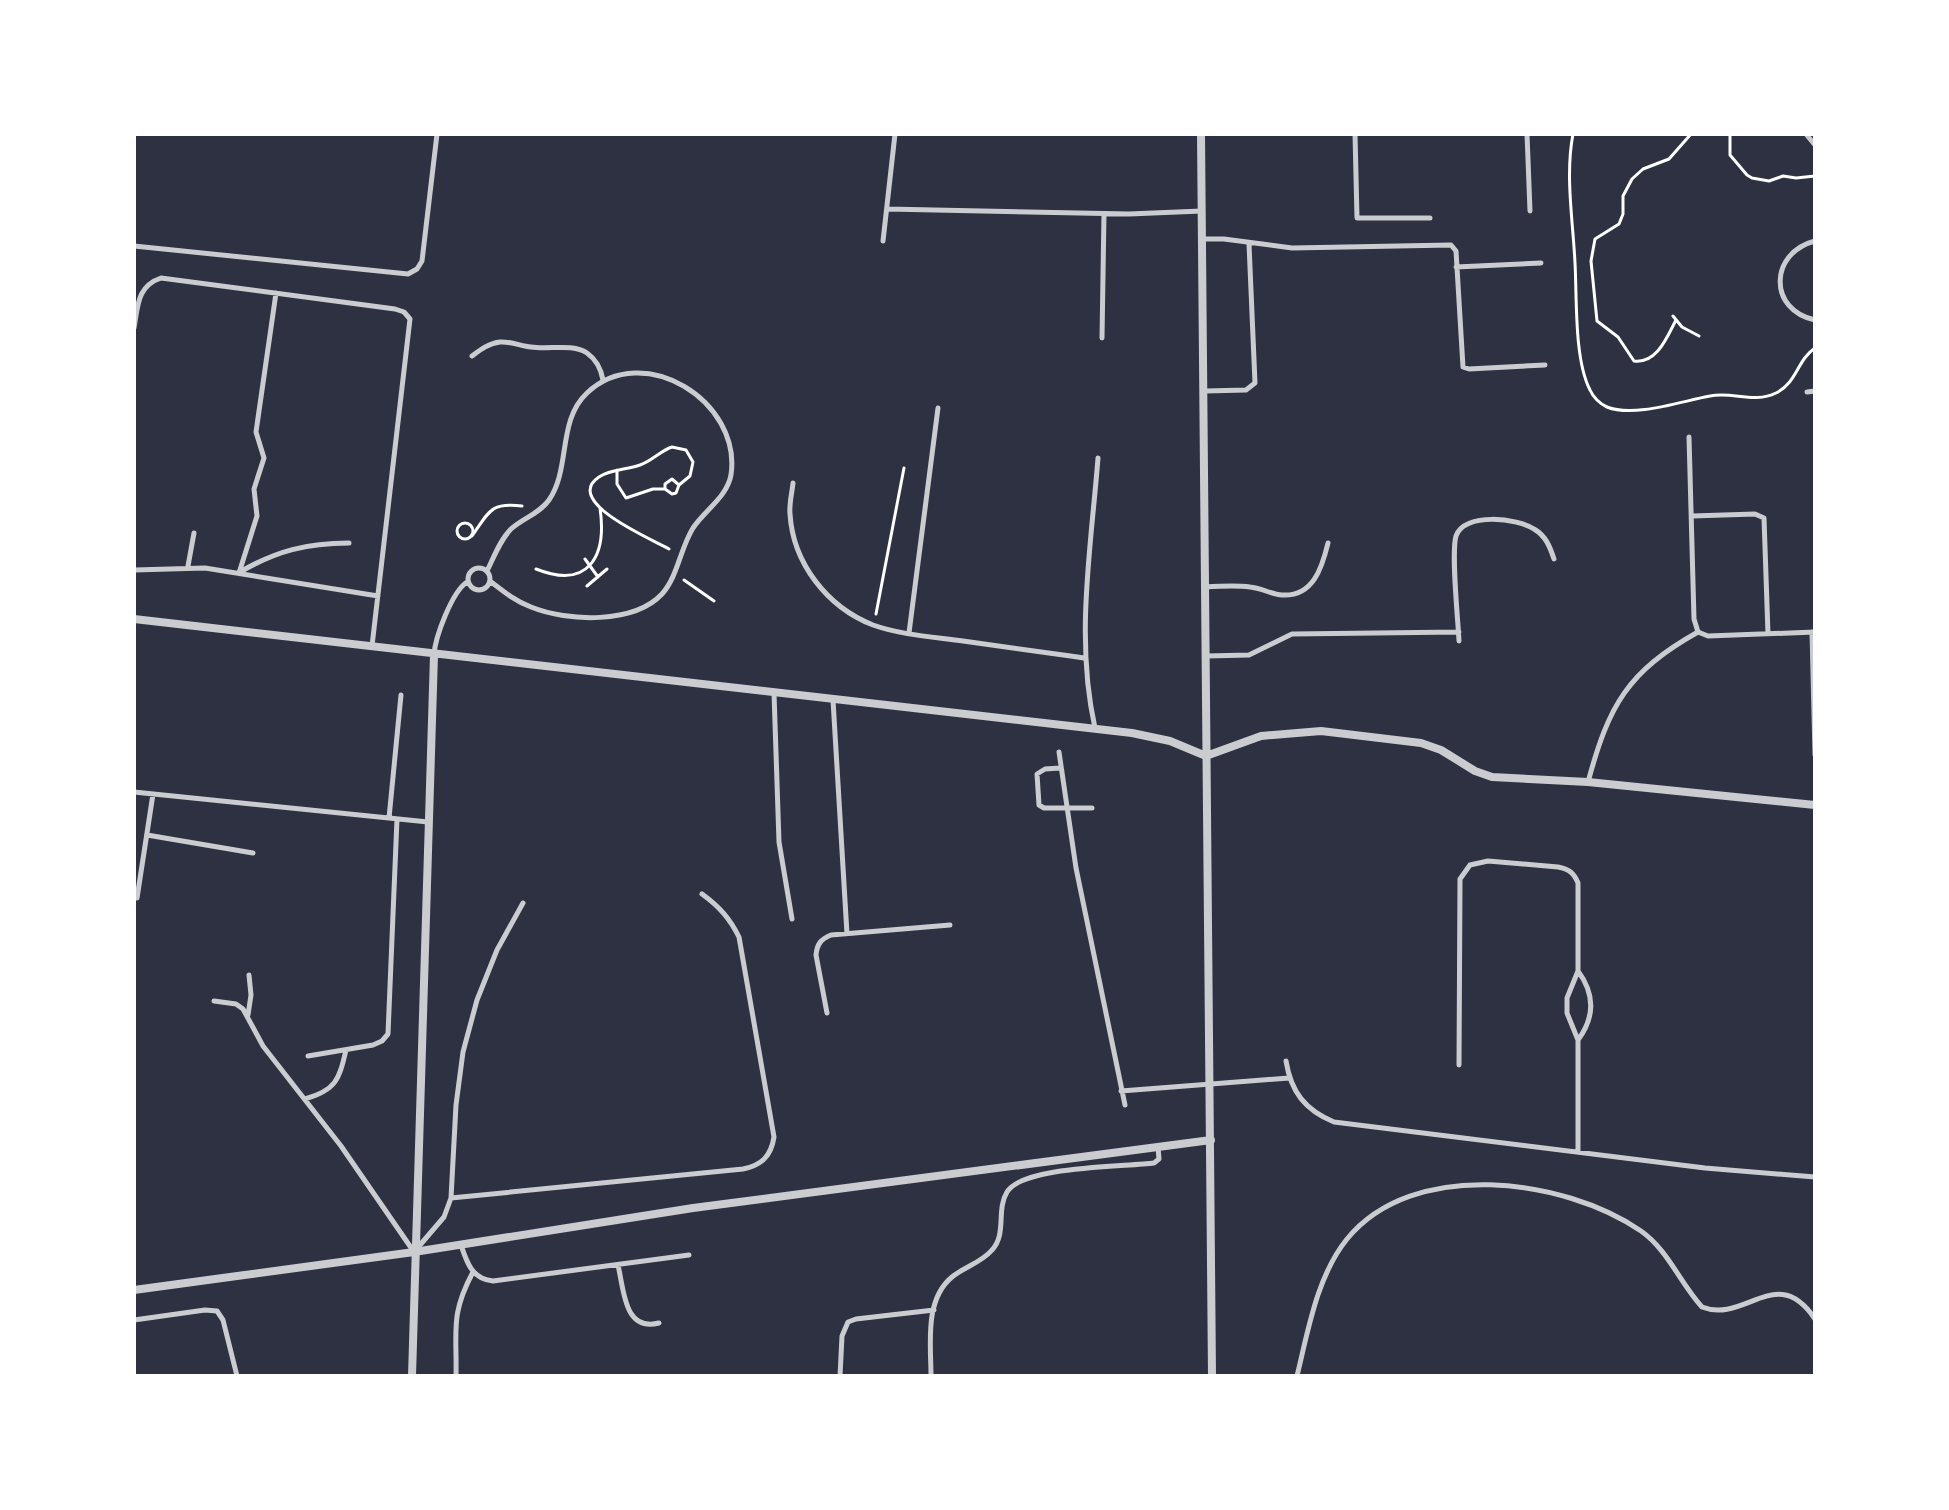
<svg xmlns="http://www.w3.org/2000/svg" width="1949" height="1510" viewBox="0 0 1949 1510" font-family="Manrope,sans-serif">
<rect width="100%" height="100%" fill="#2d3142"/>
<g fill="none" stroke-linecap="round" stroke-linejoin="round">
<path stroke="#fff" stroke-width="3" d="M1573,134C1565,175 1573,221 1575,263C1577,298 1574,359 1590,390C1593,397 1600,404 1607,407C1634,418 1682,401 1710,396C1732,391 1754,404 1776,393C1797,383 1797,360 1815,348
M1730,134V155L1747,175L1752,178L1769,181L1783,176L1796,178L1815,176
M1673,316L1682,327L1699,336
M1676,320C1667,337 1657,364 1634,361L1618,337L1597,321L1591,261L1595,239L1619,224L1623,214V196L1632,179L1643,169L1669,159L1691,134
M617,470V484L626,498L653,489H665
M457 531a8 8 0 1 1 16 0a8 8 0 1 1-16 0Z
M472,536C489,512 490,502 522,506
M669,549C656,541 561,502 599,477C611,469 627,470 640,465C652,461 660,451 672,447L686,450L693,462L690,476L679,485L676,493L672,494L665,489V484L672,479L679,485
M585,559L598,577
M536,569C589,590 607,556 600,508
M684,580L714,601
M587,586L607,569
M876,614L904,468"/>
<path stroke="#caccd0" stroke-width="5" d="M1355,134L1357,218H1430
M1527,134L1530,211
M1806,134L1815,145
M887,209L1129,214L1202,211
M1203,239H1224L1292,248L1451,245L1456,251L1463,367L1469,369L1545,365
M883,241L895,134
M1815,241C1769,253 1768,310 1815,320
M134,246L408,274L417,269L422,261L437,134
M1456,267L1541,263
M134,328C138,306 137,286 161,278L395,309L404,312L410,319L372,646
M1102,338L1104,214
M472,356C480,350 489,343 500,342C510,341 521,346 531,347C549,350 572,343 587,353C597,360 601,369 603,380
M1205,391L1246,390L1255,383L1249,244
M1807,392L1815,391
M1689,437L1694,619L1698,632L1708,636L1815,632
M793,483C792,493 789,504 790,514C793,563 827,607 873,625C901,635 934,637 963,641C1004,647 1044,652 1084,658
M1692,516L1755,514L1764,518L1768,634
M188,566L194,533
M468 579a11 11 0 1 1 22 0a11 11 0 1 1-22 0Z
M134,570L205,568L378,596
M487,571C494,557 500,540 511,529C523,518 539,514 549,500C571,468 557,421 587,393C643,340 742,401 731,475C727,497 705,510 693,528C680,549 678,576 662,594C634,624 568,622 531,607C515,601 503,591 490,581
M240,572C276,551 307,543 349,543
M239,573L257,516L254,489L264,458L256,432L276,293
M1205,587C1220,586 1236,585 1250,587C1261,588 1271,594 1282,595C1313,597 1322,568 1328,543
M1812,632L1815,755
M909,633L938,408
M1459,641C1458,619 1451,553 1456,536C1464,512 1518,518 1534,529C1546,536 1550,547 1554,559
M434,655C435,637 452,592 467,582
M1206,656L1249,655L1292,634L1459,632
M774,693L779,842L792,919
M833,700L847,934
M1095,728C1075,639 1091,548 1098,458
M1059,752L1076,868L1125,1105
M1060,768L1045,769L1037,774L1039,805L1044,808H1092
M1588,782C1609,705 1627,672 1698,632
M134,792L428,822
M389,818L401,695
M147,835L253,853
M137,898L153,794
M214,1001L236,1004L243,1009L263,1046L341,1146L414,1252L444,1217L451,1198L456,1105L463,1052L477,1000L497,950L523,903
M827,1013L816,955C817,944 821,939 831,935L950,925
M248,1015L251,995L249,975
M1578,1040V1152
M308,1056L373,1045L382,1041L388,1034L397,819
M1286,1061C1291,1092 1305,1110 1334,1122L1705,1168L1815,1177
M1459,1065L1460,879L1470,865L1488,861L1558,867C1569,869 1574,873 1578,883V971L1567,998V1013L1578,1040C1595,1017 1595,994 1578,971
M1121,1091L1289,1078
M305,1099C336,1090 339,1080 346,1050
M451,1198L743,1169C762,1165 771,1156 774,1137L739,937C730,919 720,907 702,894
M461,1245C467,1263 472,1279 493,1281L689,1255
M618,1265C624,1290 624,1332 659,1323
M134,1320L205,1310L217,1311L223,1320L237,1376
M456,1376C457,1330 450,1315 473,1272
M840,1376L842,1336L848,1322L856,1319L934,1310
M931,1376C931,1345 924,1300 952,1277C964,1267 981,1263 992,1250C1007,1234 996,1210 1007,1192C1023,1166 1123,1167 1154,1163L1159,1159L1158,1147
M1297,1376C1308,1331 1317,1276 1347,1239C1413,1158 1564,1178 1641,1231C1668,1250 1680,1283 1702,1307C1745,1324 1777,1262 1815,1319"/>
<path stroke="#caccd0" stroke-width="8" d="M1201,134L1212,1376
M134,619L1132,733L1170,741L1206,756L1261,736L1321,731L1421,743L1441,750L1475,771L1492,777L1588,782L1815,805
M134,1290L414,1252L693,1208L1211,1140
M412,1376L434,655"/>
</g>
<rect width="1949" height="1510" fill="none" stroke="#ffffff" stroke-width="272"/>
</svg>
